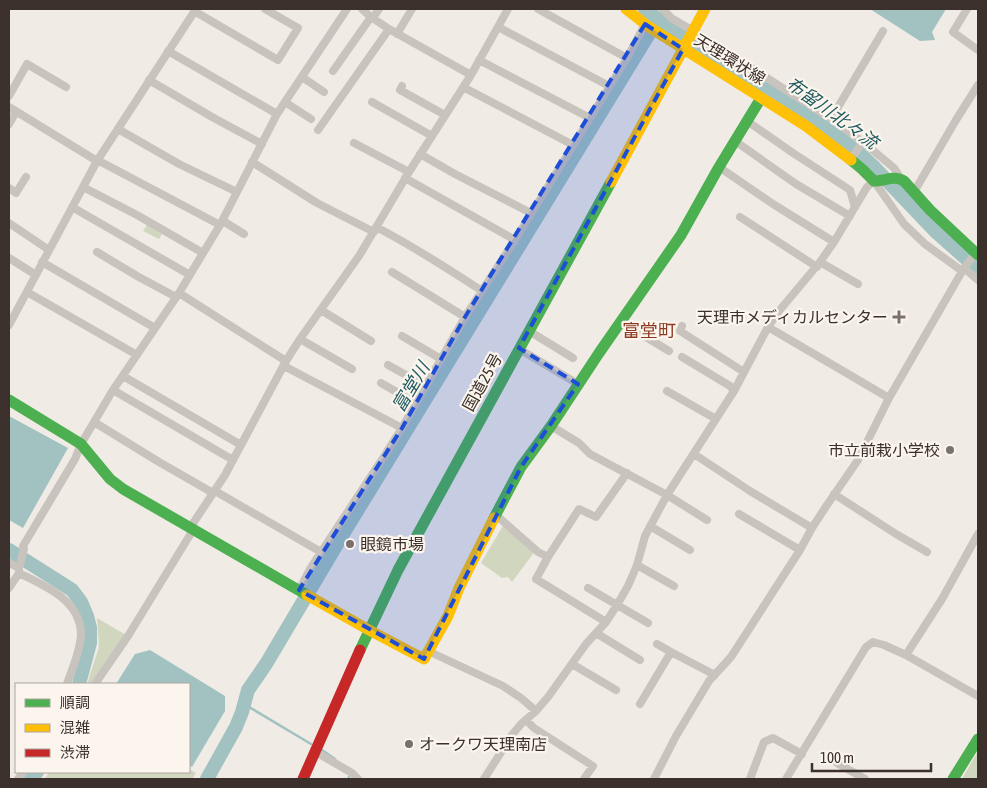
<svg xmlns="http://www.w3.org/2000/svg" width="987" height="788" viewBox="0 0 987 788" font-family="'Asap Condensed','Noto Sans JP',sans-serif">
<rect width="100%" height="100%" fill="#f0ebe5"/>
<path fill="#d1d6bf" d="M147,225L162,234L159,239L143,231Z
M504,524L535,551L512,582L508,577L502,578L481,563Z
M97,618L126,635L93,684H87L99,647Z
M978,751V779H962Z
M189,769L196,773L192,779H45L49,772H189Z"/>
<path fill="#a1c2c1" d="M870,9H946L932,32L935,40L920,41Z
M9,416L68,448L23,528L9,520Z
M150,650L225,696V711L192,767L189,765V684H116L135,654Z"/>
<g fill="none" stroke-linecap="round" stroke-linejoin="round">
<path stroke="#a1c2c1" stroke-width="2.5" d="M244,704L311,744
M322,750L335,759
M348,779L349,777"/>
<path stroke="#a1c2c1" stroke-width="14" d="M645,9L658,19L827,128L861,155L875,168L935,231L978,269
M9,550L72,590L81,602L87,616L90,628V643L79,684
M31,779L37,772
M207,779L236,727L242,712L248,690L266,664L346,529L658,19"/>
<path stroke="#c9c3be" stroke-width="8" d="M362,9L371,17L389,29L471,75
M538,9L627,58
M663,9L671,18L697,33L831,119L863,142L894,168L901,179
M967,9L953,32L978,50
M194,11L278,60L298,28L265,9
M373,18L379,9
M498,27L609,86
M397,34L412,9
M168,51L277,114
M479,60L590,118
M333,71L371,17
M302,77L324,92
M149,80L212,117L262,144
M402,86L400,90L445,115
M463,87L573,145
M9,96L27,64L66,87
M285,102L311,119
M372,102L432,136
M9,107L97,161L103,163L220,225
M831,119L883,31
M747,121L793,153L850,190L855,207
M9,124L16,112
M118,129L179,164L237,192
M318,130L389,29
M735,141L796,184L850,216
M354,143L409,172
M420,154L455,174L531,213
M850,160L863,142
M252,162L317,203L374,232
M719,167L773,204L834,242
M405,178L515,240
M83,187L137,215L203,253
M9,188L16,193L26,177
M914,192L956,120L978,85
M72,207L190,275
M740,217L817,267
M223,221L244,234
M9,223L49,250
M376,227C413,246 447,268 482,291
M97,252L137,276L176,297
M9,258L36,275
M42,262L155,328
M820,262L858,284
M964,268L978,280
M392,272L465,317
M27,292L137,355
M179,293L286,361
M321,310L371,341
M621,322L669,351
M9,325L97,161L196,9
M682,326L680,331L744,372
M768,327L889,398
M529,331L573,358
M402,336L441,359
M300,339L352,369
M519,349L578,384
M682,357L730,386L734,391
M388,365L426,386
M284,366L402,428
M123,376L241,445
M381,383L416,403
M113,390L233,460
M667,391L716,419
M94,422L159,462L213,493
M551,426L579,443L590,454L667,495L707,520
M694,454L750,491L812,528
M215,491L321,552
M834,494L896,534L927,552
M739,514L800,550
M496,515L538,552L548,557
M650,526L690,550
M190,528L225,475L286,361L300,339L359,256L409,172L471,75L508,9
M9,563L19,568
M637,565L674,586
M19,573C45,586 81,600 81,635C80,652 72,669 67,684
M9,588L19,573V568L24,549L23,546L75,459L81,444L113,390L179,293L220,225L277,114L347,9
M588,588L648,623
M299,590L310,569L383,458L402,428L465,317L515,240L627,58L645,24
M606,622L536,579L548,557L579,509L596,517L627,473
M596,633L640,660
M657,644L671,652
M428,651L503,686L521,698L536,711
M906,655L942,599L978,534
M572,664L616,690
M95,684L128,636L193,530
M640,704L671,652L715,675
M526,720L534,728L593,766L584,779
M314,751L352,773L358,779
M837,763L865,779
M18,779L23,772
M484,779L512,735L521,724L536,711L548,697L586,644L606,622L617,605L628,586L637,565L645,536L667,495L734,391L768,327L779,311L820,262L834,242L867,187L874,181L904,224L925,244L962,271
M654,779L676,736L709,681L731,657L800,550L812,528L827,505L858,460L889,398L964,268L976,253
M750,779L764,742L773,738L802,754
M786,779L866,647L873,642L884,645L906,655L978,696"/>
<path stroke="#4caf50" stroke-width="11" d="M851,160L862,169L874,181C885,181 894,175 904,181L930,210L978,255
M9,400L81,444L110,479L123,489L307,595
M494,518L521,467L551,426L599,353L681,235L719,167L761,98
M360,650L398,570L611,182
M953,779L978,739"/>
<path stroke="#ffc107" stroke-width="11" d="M626,9L649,27L806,126L851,160
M611,182L705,9
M307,595L369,630L424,659L448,616L459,588L494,518"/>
<path stroke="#c62828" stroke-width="11" d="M303,779L360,650"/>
</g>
<path fill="#1d4ed8" fill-opacity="0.2" stroke="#1d4ed8" stroke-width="4" stroke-dasharray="10 6" stroke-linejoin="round" d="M645,24L683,49L519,348L578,384L521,467L424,659L299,590L402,428L465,317Z"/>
<g fill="#7a716c" stroke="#fbf5ee" stroke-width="2">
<path d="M896.5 309.5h5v5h5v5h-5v5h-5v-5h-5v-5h5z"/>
<circle cx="950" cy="450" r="5"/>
<circle cx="350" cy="544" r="5"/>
<circle cx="409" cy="744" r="5"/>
</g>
<g text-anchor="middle" stroke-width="4.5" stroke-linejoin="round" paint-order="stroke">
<g font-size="16" fill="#3b302b" stroke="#fbf5ee">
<text transform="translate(730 59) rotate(32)" y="6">天理環状線</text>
<text transform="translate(482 382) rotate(-61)" y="6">国道25号</text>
</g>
<g font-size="16" fill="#3b302b" stroke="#fbf5ee" text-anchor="end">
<text x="888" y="323">天理市メディカルセンター</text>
<text x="940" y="456">市立前栽小学校</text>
<text x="360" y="550" text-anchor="start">眼鏡市場</text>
<text x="419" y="750" text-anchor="start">オークワ天理南店</text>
</g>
<g font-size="18" font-style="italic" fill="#1f5a5e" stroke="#fbf5ee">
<text transform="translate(832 113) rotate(36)" y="6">布留川北々流</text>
<text transform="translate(411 387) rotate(-59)" y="6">富堂川</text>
</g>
<g font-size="18" fill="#8c3b22" stroke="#fbf5ee">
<text x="649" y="337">富堂町</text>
</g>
</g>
<rect width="987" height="788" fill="none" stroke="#3b302b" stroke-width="20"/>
<rect x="15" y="683" width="175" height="90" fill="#fbf5ee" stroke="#aea6a0"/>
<rect x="25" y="699" width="25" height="8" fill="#4caf50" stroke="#aea6a0"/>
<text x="60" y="708" font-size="15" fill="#3b302b">順調</text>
<rect x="25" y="724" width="25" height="8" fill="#ffc107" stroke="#aea6a0"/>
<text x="60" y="733" font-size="15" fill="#3b302b">混雑</text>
<rect x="25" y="749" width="25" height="8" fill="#c62828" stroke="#aea6a0"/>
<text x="60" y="758" font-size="15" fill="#3b302b">渋滞</text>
<path d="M812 763v8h119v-8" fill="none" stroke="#3b302b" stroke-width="2.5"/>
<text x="820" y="763" font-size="15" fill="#3b302b" stroke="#fbf5ee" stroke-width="4" paint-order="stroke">100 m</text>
</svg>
